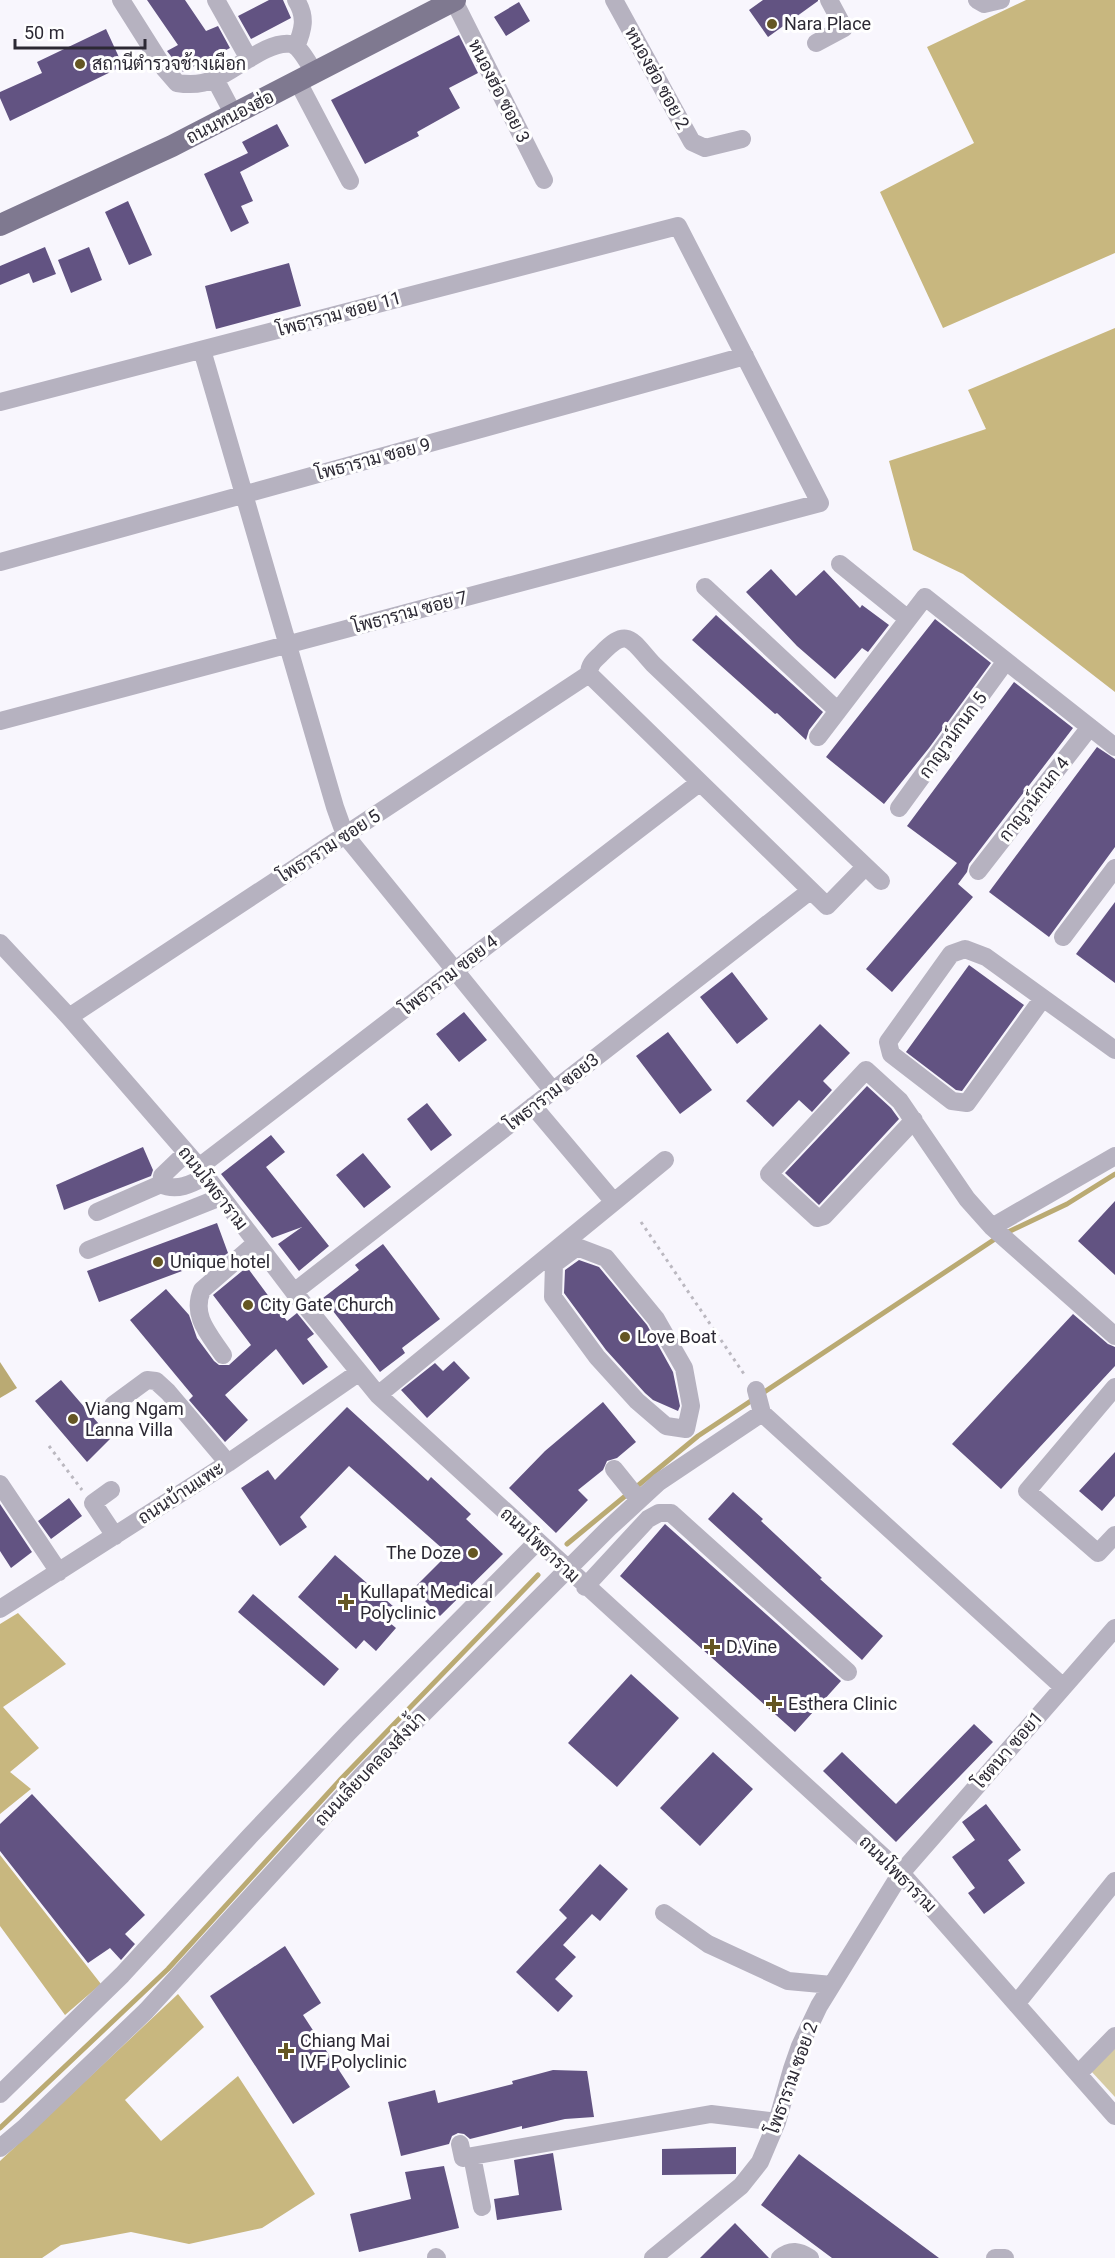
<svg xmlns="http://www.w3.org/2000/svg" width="1115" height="2258" viewBox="0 0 1115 2258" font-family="Roboto,Sarabun,sans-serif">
<rect width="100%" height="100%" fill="#f8f6fd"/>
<path fill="#d6cba3" d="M1115,2045V2097L1091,2071Z"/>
<path fill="#c8b77f" d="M1026,0H1115V253L943,328L880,192L974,143L927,47Z
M1115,328V692L963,574L913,550L889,461L986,429L968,390Z
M18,1613L66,1664L3,1707L39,1748L10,1772L31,1789L0,1814V1624Z
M0,1855L101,1984L65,2015L0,1926Z
M178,1994L204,2027L125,2100L161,2141L238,2076L315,2194L262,2228L189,2244L131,2232L61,2245L42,2258H0V2161Z"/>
<path fill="#baaa73" d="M0,1362L17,1388L0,1398Z"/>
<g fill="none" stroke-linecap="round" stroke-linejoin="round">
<path stroke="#baaa73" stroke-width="5" d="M1006,1233L1067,1204L1115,1174
M567,1544L698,1436L998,1237
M0,2128L168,1969L341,1779L538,1575"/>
</g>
<path fill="#625382" d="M147,0H185L206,31L218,26L230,48L183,72L167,51L178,45Z
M269,0H283L291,18L251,39L238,16Z
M763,0H818V1L768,37L749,10Z
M519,2L530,21L506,36L494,17Z
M106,29L123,66L10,121L0,98V92L42,73L37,62Z
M459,35L478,73L449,88L460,108L417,132L419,136L365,164L331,100Z
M277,124L289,146L240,172L253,201L241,206L249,223L231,232L204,174L248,153L242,142Z
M128,201L152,255L129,265L105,212Z
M45,247L56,274L33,283L29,273L0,285V266Z
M89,247L102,280L71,293L58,260Z
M289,263L301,306L216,329L205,286Z
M771,569L796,596L824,570L860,608L862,605L889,625L868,652L862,648L835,679L797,646L746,592Z
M716,615L823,712L809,730L806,740L777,713L775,714L692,640Z
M935,619L991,663L929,748L884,804L826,757Z
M1014,682L1073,728L969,864L967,872L958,884L973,897L892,992L866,969L957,863L907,826Z
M1097,747L1115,759V847L1049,937L989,892Z
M1115,902V983L1076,954Z
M969,965L1024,1005L962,1091L956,1090L906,1052Z
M732,972L768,1019L737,1044L700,997Z
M464,1012L487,1040L459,1062L436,1034Z
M820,1024L850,1053L823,1081L832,1090L812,1112L799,1100L773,1127L746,1101Z
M668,1032L712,1090L680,1114L636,1056Z
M867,1086L891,1108L899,1119L819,1205L785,1173Z
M427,1103L452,1135L431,1151L407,1119Z
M271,1135L285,1152L266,1167L329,1246L299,1271L278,1244L302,1227L272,1238L221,1174Z
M143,1147L153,1170L151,1176L64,1210L56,1185Z
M363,1153L391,1187L364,1208L336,1175Z
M1115,1201V1275L1078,1241Z
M217,1223L228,1253L225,1255L99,1302L87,1271Z
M383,1244L440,1319L402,1348L405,1353L380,1372L323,1298L359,1270L355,1265Z
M579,1260L599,1267L647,1325L673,1372L680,1406L678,1411L653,1400L645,1393L606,1350L564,1293L565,1270Z
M247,1267L287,1321L297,1313L314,1334L307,1339L328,1367L303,1385L276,1349L225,1395L248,1420L225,1442L189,1400L193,1396L130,1320L166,1289L189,1315L197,1338L214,1361L219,1365H229L251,1345L213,1295Z
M1073,1314L1108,1344L1115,1347V1366L1001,1489L952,1444Z
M454,1361L470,1378L427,1418L401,1390L435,1363L443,1371Z
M61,1380L111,1438L87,1462L35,1401Z
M603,1402L636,1442L617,1458L607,1461L603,1470L578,1490L588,1500L556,1533L509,1488L545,1451Z
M347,1407L428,1481L431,1477L471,1514L466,1519L503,1554L440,1616L413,1589L447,1555L444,1550L349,1466L300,1517L307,1527L280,1546L241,1488L268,1470L275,1480Z
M1115,1452V1496L1102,1511L1079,1491Z
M733,1492L763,1519L761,1521L822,1578L820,1579L883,1636L862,1660L708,1519Z
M69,1498L82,1516L51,1539L38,1521Z
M0,1504L32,1552L11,1568L0,1551Z
M665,1524L841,1681L795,1732L620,1576Z
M335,1555L394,1607L384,1618L396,1628L376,1651L364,1640L356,1649L298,1597Z
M253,1594L339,1669L324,1686L238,1612Z
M631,1674L679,1718L617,1787L568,1743Z
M974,1724L993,1742L896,1842L823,1771L842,1752L896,1804Z
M713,1752L753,1789L700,1846L660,1808Z
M32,1794L145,1915L125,1934L135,1944L121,1960L110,1948L88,1963L0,1851V1824Z
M986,1804L1021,1850L1008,1860L1025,1883L984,1914L968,1893L975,1888L952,1857L975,1840L962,1822Z
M600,1864L628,1889L600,1921L592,1914L563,1945L576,1957L555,1979L573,1996L558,2012L516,1972L567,1918L559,1910Z
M285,1946L321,2003L303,2015L350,2087L293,2124L210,1996Z
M553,2070L587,2071L594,2117L565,2119L522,2129V2126L470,2139L464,2134L458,2133L452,2136L449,2144L401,2156L388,2102L435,2090L438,2103L513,2084L512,2081Z
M736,2147V2174L662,2175V2149Z
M553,2153L562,2210L497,2220L494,2199L519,2195L514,2160Z
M799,2154L939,2258H832L761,2205Z
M444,2166L459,2228L359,2252L350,2214L411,2199L405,2172Z
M735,2223L769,2258H700Z"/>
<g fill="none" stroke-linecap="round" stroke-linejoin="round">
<path stroke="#bbb8c0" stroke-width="3" stroke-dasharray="3 4.5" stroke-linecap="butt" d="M641,1222L746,1377
M49,1446L82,1490"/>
<path stroke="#b6b2c0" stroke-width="18" d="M121,0L164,68L177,83C190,85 202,85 214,79C235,71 268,40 291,44C300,46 309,65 315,73
M216,0L249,59
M296,0C307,17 303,30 296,47
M614,0L692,142L705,148L742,139
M977,0L984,4L1001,0
M454,1L544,180
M816,43L844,28L829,0
M215,79L234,115
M298,82L350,181
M202,350L335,807L345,835L553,1091
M0,402L678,226L820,503L0,721
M0,562L745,356
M840,564L908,619
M705,587L838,711
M589,674C589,664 595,660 601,654C628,626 631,640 653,664L881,881
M589,674L827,906L865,867
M818,737L925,597L1115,747
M899,808L1006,661
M978,871L1090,727
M1063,937L1115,868
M0,943L69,1017L199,1167L294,1292L378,1395L901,1873L1115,2116
M1043,998L967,1103L952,1101L891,1054L888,1042L951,954L965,949L986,957L1115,1050
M69,1017L589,674
M914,1120L824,1216L817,1218L769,1174L866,1070L900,1101L967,1199L992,1227L1115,1336
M186,1153L162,1176L161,1184C176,1192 192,1184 206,1176
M199,1167L699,783
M614,1202L665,1160
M97,1212L161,1184
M992,1227L1115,1156
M577,1247L606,1258L656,1319L684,1368L691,1406L686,1429L666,1426L637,1401L597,1357L553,1297L554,1264Z
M88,1250L221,1197
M294,1292L810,891
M223,1355C209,1334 191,1316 202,1290L256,1243
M1115,1387L1027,1491L1098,1553L1115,1535
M756,1390L762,1413L1063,1687
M378,1395L614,1202L533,1106
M113,1405L147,1380L156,1381L168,1392L228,1463
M614,1469L639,1500
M0,1484L59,1572
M111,1490L93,1503L115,1536
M585,1587L648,1519L659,1513H671L848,1672
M0,1609L228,1463L358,1373
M664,1913L708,1944L788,1981L832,1985
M1016,2004L1115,1881
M1078,2074L1115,2036
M0,2094L122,1975L250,1836L349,1732L537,1542
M460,2144L463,2158L472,2156
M0,2148L24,2128L146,2011L364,1773L609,1528L659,1482L762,1413
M482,2207L472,2156L711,2114L777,2122
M436,2257L437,2258
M653,2258L741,2186L760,2162L777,2122L792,2069L800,2046L819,2006L901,1873L1115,1628
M780,2258C791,2249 799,2251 810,2258
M995,2258H1005"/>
<path stroke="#7f7990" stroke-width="22" d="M0,225L172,146L455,0"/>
</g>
<g fill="#655623" stroke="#fff" stroke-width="2">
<circle cx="772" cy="24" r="6"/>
<circle cx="80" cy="64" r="6"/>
<circle cx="158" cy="1262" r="6"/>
<circle cx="248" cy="1305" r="6"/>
<circle cx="625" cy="1337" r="6"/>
<circle cx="73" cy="1419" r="6"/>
<circle cx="473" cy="1553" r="6"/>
<path d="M343 1593h6v6h6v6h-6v6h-6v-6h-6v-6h6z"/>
<path d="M709 1638h6v6h6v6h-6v6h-6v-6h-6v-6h6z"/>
<path d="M771 1695h6v6h6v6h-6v6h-6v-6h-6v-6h6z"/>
<path d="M283 2042h6v6h6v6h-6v6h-6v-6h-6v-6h6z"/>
</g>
<g text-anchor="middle" stroke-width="6" stroke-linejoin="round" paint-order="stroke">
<g font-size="18" fill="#2c2934" stroke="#fff" text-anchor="start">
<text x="784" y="30">Nara Place</text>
<text x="92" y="70">สถานีตำรวจช้างเผือก</text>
<text x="170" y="1268">Unique hotel</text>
<text x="260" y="1311">City Gate Church</text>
<text x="637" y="1343">Love Boat</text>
<text x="85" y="1415">Viang Ngam<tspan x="85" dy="21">Lanna Villa</tspan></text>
<text x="461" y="1559" text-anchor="end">The Doze</text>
<text x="360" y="1598">Kullapat Medical<tspan x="360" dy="21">Polyclinic</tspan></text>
<text x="726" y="1653">D.Vine</text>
<text x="788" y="1710">Esthera Clinic</text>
<text x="300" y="2047">Chiang Mai<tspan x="300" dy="21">IVF Polyclinic</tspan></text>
</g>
<g font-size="18" fill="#2c2934" stroke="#fff">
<text transform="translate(657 78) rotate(61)" y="6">หนองฮ่อ ซอย 2</text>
<text transform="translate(499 91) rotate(63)" y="6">หนองฮ่อ ซอย 3</text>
<text transform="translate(230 117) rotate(-27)" y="6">ถนนหนองฮ่อ</text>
<text transform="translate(339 314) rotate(-15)" y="6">โพธาราม ซอย 11</text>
<text transform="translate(373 459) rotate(-15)" y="6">โพธาราม ซอย 9</text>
<text transform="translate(410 612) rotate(-15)" y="6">โพธาราม ซอย 7</text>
<text transform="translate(953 735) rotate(-54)" y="6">กาญวน์กนก 5</text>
<text transform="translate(1034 799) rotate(-52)" y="6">กาญวน์กนก 4</text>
<text transform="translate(329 846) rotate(-33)" y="6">โพธาราม ซอย 5</text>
<text transform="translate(449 975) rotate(-38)" y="6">โพธาราม ซอย 4</text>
<text transform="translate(552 1092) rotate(-38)" y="6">โพธาราม ซอย3</text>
<text transform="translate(213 1188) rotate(52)" y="6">ถนนโพธาราม</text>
<text transform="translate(181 1493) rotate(-33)" y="6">ถนนบ้านแพะ</text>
<text transform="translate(540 1545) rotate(43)" y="6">ถนนโพธาราม</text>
<text transform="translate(1008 1750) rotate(-49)" y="6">โชตนา ซอย1</text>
<text transform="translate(370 1769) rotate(-46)" y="6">ถนนเลียบคลองส่งน้ำ</text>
<text transform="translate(898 1874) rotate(45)" y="6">ถนนโพธาราม</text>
<text transform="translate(792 2078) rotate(-70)" y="6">โพธาราม ซอย 2</text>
</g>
</g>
<path d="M15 39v9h130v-9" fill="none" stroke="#2c2934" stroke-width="3"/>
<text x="24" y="39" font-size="18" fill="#2c2934" stroke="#ffffff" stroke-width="4.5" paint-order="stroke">50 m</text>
</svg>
